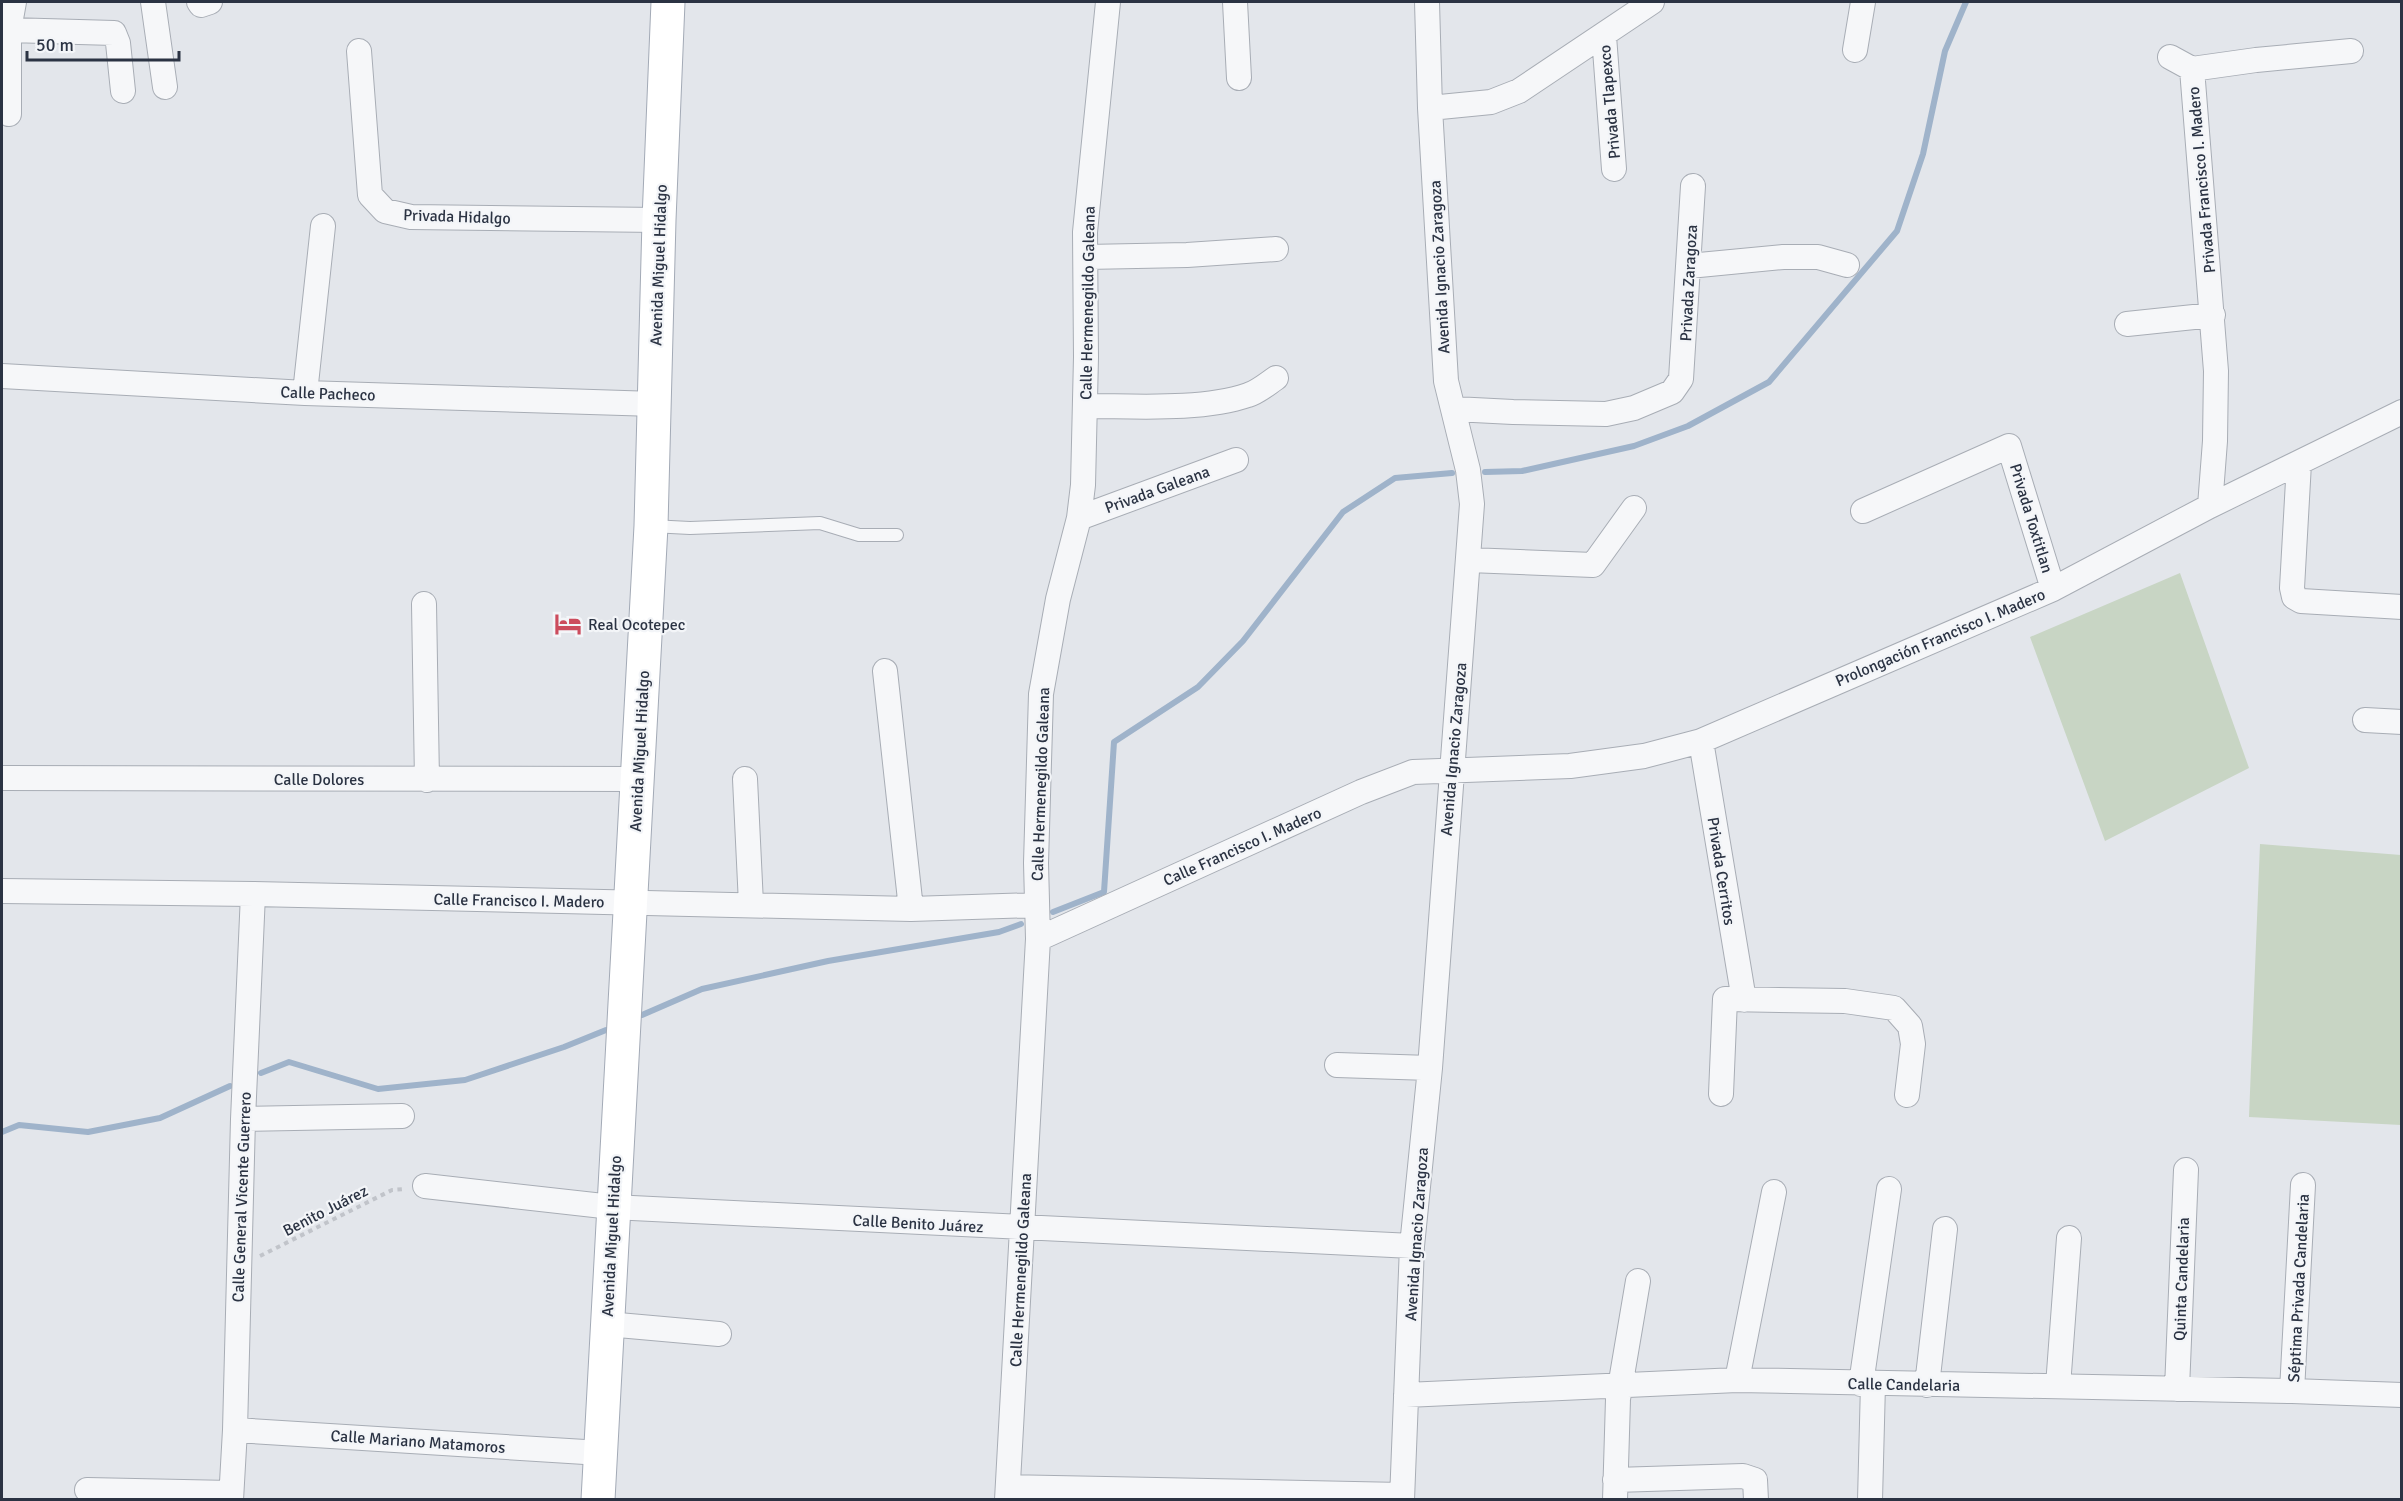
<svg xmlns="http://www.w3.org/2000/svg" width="2403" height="1501" viewBox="0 0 2403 1501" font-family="Signika,sans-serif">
<rect width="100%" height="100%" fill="#e3e6eb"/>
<path fill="#c8d5c4" d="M2180,573L2249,768L2105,841L2030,637Z
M2260,844L2401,855V1125L2249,1117Z"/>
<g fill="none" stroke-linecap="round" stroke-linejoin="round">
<path stroke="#9fb3ca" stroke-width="6" d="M1485,472L1522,471L1634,446L1688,426L1769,382L1897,231L1923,154L1945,51L1966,2
M1053,912L1104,892L1114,742L1198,687L1243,641L1343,512L1395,478L1452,473
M642,1015L702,989L828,961L999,932L1021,924
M261,1073L289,1062L378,1089L465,1080L564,1047L606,1030
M2,1132L19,1125L88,1132L160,1118L230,1086"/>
<defs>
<path id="lane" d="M651,526L690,528L820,523L859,535H897"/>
<path id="street" d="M153,2L165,87
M199,2L201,5L210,2
M1235,2L1239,78
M9,30L114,33L118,43L123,91
M1604,36L1614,169
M1855,50L1863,2
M359,51L370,195L385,211L411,217L659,220
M2170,57L2192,69L2216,371L2215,441L2210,506
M2192,69L2256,60L2351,51
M1430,108L1491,102L1519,91L1652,2
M9,114V30L14,2
M1086,257L1187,255L1276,249
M1689,266L1783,257H1818L1847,265
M2127,324L2213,315
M2,376L305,393L655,404
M305,393L323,226
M1085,406C1135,406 1201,411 1248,395C1258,392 1267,384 1276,378
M1454,409L1513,412L1606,414L1634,408L1672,392L1681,379L1693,186
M2299,463L2292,588L2294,597L2301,601L2402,607
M1863,511L2009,446L2053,589
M1079,518L1236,460
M1469,560L1593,565L1634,508
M424,604L427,780
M885,671L911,909
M2365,720L2402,722
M1701,741L1744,1000
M2,778L637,779
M745,779L751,904
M2,891L253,894L911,909L1036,905
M1038,939L1361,792L1413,772L1570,766L1644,756L1701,741L2053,589L2210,506L2402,412
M1337,1065L1430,1068
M1721,1094L1725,999L1845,1001L1894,1008L1910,1026L1913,1044L1907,1095
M243,1119L402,1116
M425,1186L612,1207L1412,1246
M607,1324L719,1334
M1737,1380L1774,1192
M1861,1384L1889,1189
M1927,1385L1945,1229
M2058,1386L2069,1238
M2177,1389L2186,1170
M2292,1391L2303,1185
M1406,1395L1737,1380L2292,1391L2402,1395
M235,1430L601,1453
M1615,1480L1743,1476L1755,1480L1756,1500
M1008,1487L1402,1495
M87,1490L231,1493
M231,1500L235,1430L243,1119L253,894
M1007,1500L1038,939L1036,863L1041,694L1058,599L1079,518L1083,485L1086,357L1085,232L1108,2
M1402,1500L1412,1246L1430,1068L1472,504L1468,470L1446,381L1430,108L1427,2
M1615,1500L1618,1399L1638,1281
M1870,1500L1873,1384"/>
<path id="primary" d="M598,1500L651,526L659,220L668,2"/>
</defs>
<use href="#lane" stroke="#a8adb5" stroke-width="14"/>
<use href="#street" stroke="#a8adb5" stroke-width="26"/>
<use href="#primary" stroke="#a3aab6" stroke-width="35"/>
<path stroke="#c1c4ca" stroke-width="4" stroke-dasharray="4.5 4.5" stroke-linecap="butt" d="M260,1256L392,1190L405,1189"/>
<use href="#lane" stroke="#f6f7f9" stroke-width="12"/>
<use href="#street" stroke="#f6f7f9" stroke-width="24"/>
<use href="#primary" stroke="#fff" stroke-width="33"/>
</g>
<defs>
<symbol id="hotel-bare" viewBox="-9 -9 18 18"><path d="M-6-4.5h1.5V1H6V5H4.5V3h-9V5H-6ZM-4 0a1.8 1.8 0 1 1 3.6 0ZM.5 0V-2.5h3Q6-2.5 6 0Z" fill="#cc4c5d" stroke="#f3f5f8" stroke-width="2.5" paint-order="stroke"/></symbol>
</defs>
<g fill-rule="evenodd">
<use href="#hotel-bare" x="549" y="605" width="38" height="38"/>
</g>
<g text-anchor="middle" stroke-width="4.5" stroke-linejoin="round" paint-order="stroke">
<g font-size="16" fill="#2b3343" stroke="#f3f5f8">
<text transform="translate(1609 102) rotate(-95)" y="6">Privada Tlapexco</text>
<text transform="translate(2201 180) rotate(-95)" y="6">Privada Francisco I. Madero</text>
<text transform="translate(457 216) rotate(2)" y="6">Privada Hidalgo</text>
<text transform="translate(658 265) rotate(-88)" y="6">Avenida Miguel Hidalgo</text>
<text transform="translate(1439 267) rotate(-93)" y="6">Avenida Ignacio Zaragoza</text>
<text transform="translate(1688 283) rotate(-87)" y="6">Privada Zaragoza</text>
<text transform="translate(1087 303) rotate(-89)" y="6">Calle Hermenegildo Galeana</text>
<text transform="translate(328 393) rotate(2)" y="6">Calle Pacheco</text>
<text transform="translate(1157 489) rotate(-20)" y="6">Privada Galeana</text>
<text transform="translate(2032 518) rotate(73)" y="6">Privada Toxtitlan</text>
<text transform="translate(1940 637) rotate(-23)" y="6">Prolongación Francisco I. Madero</text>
<text transform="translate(1453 749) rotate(-85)" y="6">Avenida Ignacio Zaragoza</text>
<text transform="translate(639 751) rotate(-87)" y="6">Avenida Miguel Hidalgo</text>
<text x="319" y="785">Calle Dolores</text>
<text transform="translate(1040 784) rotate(-88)" y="6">Calle Hermenegildo Galeana</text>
<text transform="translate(1242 846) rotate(-24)" y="6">Calle Francisco I. Madero</text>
<text transform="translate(1722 871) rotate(81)" y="6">Privada Cerritos</text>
<text transform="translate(519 900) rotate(1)" y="6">Calle Francisco I. Madero</text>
<text transform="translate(241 1197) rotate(-88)" y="6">Calle General Vicente Guerrero</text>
<text transform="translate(325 1210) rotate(-27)" y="6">Benito Juárez</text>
<text transform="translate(918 1223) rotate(3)" y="6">Calle Benito Juárez</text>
<text transform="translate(1416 1234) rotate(-86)" y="6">Avenida Ignacio Zaragoza</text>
<text transform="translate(611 1236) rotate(-87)" y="6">Avenida Miguel Hidalgo</text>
<text transform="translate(1020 1270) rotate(-87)" y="6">Calle Hermenegildo Galeana</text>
<text transform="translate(2181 1279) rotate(-88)" y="6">Quinta Candelaria</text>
<text transform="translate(2298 1288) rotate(-87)" y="6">Séptima Privada Candelaria</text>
<text transform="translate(1904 1384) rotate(1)" y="6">Calle Candelaria</text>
<text transform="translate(418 1441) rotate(4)" y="6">Calle Mariano Matamoros</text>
</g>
<g font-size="16" fill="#2b3343" stroke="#f3f5f8" text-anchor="start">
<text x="588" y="630">Real Ocotepec</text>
</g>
</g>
<rect width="2403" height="1501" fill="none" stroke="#2b3343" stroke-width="6"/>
<path d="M27 51v9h152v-9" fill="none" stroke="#2b3343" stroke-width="3"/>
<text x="36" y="51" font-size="18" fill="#2b3343" stroke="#f3f5f8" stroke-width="4.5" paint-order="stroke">50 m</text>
</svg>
